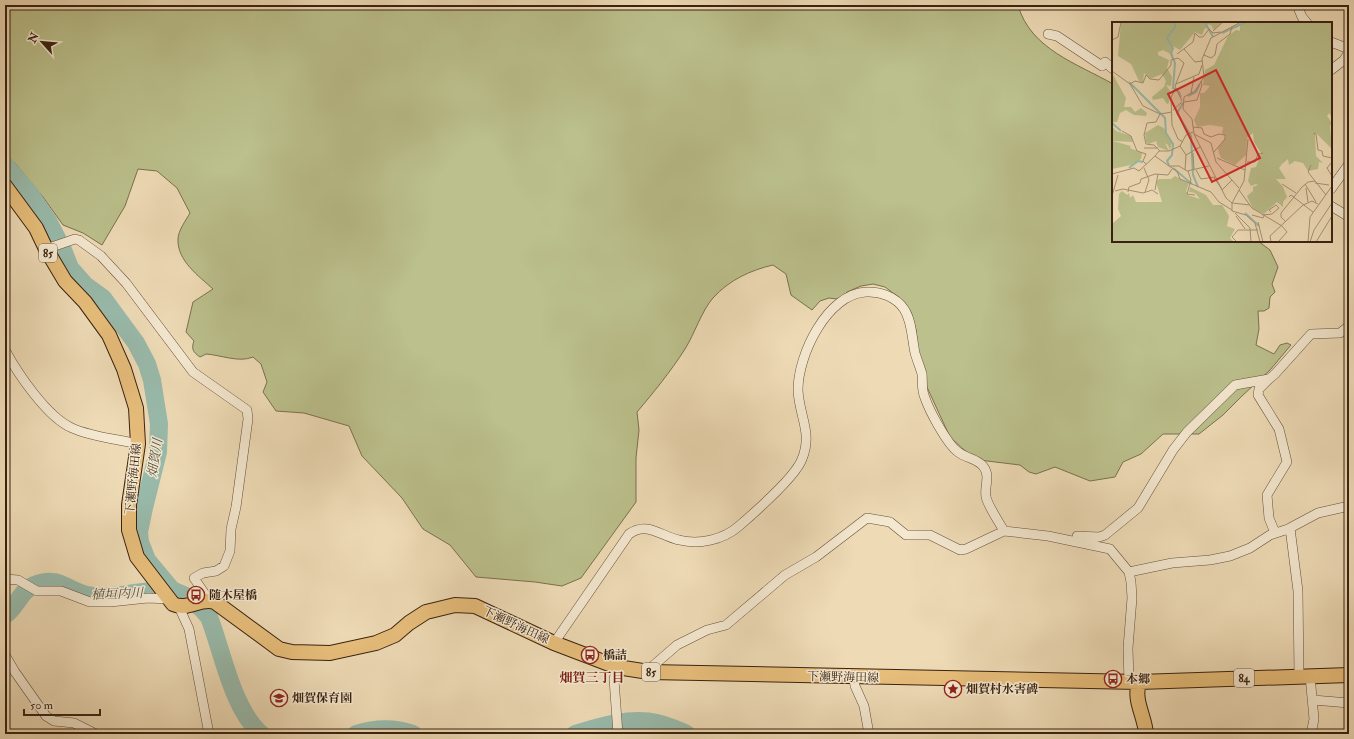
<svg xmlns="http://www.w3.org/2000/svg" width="1354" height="739" viewBox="0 0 1354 739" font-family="'IM FELL Double Pica','Noto Serif JP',serif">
<rect width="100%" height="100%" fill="#eedbb6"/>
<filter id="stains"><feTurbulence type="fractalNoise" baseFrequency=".005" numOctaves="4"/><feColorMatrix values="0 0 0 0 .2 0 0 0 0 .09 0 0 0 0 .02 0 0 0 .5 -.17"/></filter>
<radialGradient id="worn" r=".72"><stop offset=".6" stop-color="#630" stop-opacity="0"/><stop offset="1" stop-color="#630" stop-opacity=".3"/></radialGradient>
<path fill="#bbc08c" stroke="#7a714e" d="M5,5H1018C1030,49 1078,64 1113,84V241H1258L1270,250L1278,267L1272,284L1275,292L1270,297L1269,308L1264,311H1258L1259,329L1256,345L1274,354L1280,345L1287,343L1291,345L1270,370L1242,396L1223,415L1199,434H1163L1141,454L1123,462L1115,477L1090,481L1055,467L1036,474L1029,472L1020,465L979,460L963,449L950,437L920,372L916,330L911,312L901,299L885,287L873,284L861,286L847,292L844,296L837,299L829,298L820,301L812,310L791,295L786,274L773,265C751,270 729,280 713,298C702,310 694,335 685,349C671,371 654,392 637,412L639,430L636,458V502L581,578L562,586L535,582L476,577L450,545L423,529L402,498L362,456L349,426L304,413L276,411L263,392L267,382L261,364L253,357C239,363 221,355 206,354L200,357C193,352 191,349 194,341L186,332L193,302L213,289C199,276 177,261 178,239C178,231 186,220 190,213L177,188L157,171L138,169L125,206L102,245L83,233L63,225L43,197L15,163L5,156Z"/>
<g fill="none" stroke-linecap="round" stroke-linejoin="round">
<path stroke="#99bbac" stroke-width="18" d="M5,165L30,194L48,221L63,250L70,268L85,285L103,298L136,343L147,364L152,380L159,424L158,452L144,508L139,532L140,542L147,560L172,590L186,596L202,609L209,617C223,653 232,708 261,734
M5,615C17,607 20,591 34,585C59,575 66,590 87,595C102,599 120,595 135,593C147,591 160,591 172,590
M356,734C375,728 393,727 413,734
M575,734C600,726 631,717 657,723C668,725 677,730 687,734"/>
<defs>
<path id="minor" d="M1297,5L1302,17L1307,23
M1048,34L1057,36L1102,66L1105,62L1113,69
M1331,42L1349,49
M1331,70L1344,60L1349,52
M1331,189L1349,164
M1331,206L1349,217
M46,249L75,239L79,240L101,256L126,283L193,372L247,410L248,419L236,507L231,529L230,551L224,566L216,571L203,573L194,578L209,600
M5,350C18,374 47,417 72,428C92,437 117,439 138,444
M1269,379L1259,389L1258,395L1279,429L1287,462L1267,495L1269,518L1275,533
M1290,528L1298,591L1299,676
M1077,536L1099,537L1105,535L1138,508L1173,450L1187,432L1235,385L1269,379L1275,374L1311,334L1340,333L1349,326
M1129,572L1172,563L1210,560L1230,556L1250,548L1270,535L1288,529L1318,513L1349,506
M5,579L18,580L37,591H61L90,602H110L148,598L168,599
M179,607L189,629L209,734
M554,643L629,534C648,521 660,536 679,540C699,545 723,540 739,526C754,513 796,476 802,459C813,433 799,416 798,390C798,355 827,294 866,292C880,291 896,297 904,309C912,321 912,339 915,353C917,360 920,367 922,374C923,382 921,389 925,398C930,412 947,444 958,452C965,458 976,458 983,466C991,476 984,486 986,497C988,506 999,522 1004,531
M5,655L15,672L46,716L54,721L74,723L96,734
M617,667L614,679L618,734
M649,672L654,665L677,645L707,630L726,625L785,575L816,557L867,518L890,522L906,535H930L960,550L966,549L1004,531L1048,536L1110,549L1129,572L1131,582L1132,598L1128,648L1129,682
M1310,676L1314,719L1311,734
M854,677L855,686L864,706L869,734
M1313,700L1349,703"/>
<path id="primary" d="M5,186L36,228L46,249L65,281L85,302L109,335L124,369L136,408L138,444L129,505V530L137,557L173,604C188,611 200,597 215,602L279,649L292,652L330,653L376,643L395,635L409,623L426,612L455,605L475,606L554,643L617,667L649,672L1139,682L1349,675
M1139,682C1133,701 1145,716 1146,734"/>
</defs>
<use href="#minor" stroke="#66503a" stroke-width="10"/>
<use href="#primary" stroke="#392211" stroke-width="16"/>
<use href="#minor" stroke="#f4e8d0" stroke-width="9"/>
<use href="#primary" stroke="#e7be7b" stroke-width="14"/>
</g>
<defs>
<symbol id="bus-ring" viewBox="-11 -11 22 22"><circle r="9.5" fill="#f4e8d0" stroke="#8f2418" stroke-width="1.5"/><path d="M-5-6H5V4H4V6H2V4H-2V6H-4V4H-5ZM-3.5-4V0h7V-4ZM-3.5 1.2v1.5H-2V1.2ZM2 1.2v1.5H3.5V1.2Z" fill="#8f2418"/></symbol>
<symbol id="sight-ring" viewBox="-11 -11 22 22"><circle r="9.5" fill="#f4e8d0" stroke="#8f2418" stroke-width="1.5"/><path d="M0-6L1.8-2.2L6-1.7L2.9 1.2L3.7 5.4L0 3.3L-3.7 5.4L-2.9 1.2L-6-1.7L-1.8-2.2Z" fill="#8f2418"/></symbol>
<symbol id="school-ring" viewBox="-11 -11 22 22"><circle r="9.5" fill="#f4e8d0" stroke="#8f2418" stroke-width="1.5"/><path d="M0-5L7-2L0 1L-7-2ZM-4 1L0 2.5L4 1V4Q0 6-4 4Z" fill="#8f2418"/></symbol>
</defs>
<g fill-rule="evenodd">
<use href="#bus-ring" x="186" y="585" width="20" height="20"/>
<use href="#bus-ring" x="580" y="645" width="20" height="20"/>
<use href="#bus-ring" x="1103" y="669" width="20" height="20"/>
<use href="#sight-ring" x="943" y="679" width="20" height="20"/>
<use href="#school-ring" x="269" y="688" width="20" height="20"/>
</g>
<g text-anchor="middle" stroke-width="3" stroke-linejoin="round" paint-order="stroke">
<g fill="#f4e8d0" stroke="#715d4a" stroke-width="1">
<rect x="39" y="244" width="18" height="18" rx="3"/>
<rect x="642" y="663" width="18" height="18" rx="3"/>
<rect x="1234" y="669" width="20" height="18" rx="3"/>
</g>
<g font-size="11" font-weight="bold" fill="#392211">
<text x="48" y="257">85</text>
<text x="651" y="676">85</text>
<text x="1244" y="682">84</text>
</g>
<g font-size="12" fill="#392211" stroke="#f4e8d0">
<text transform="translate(133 479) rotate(-84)" y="4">下瀬野海田線</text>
<text transform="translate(516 625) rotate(25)" y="4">下瀬野海田線</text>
<text transform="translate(843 677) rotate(1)" y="4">下瀬野海田線</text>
</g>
<g font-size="12" font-weight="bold" fill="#392211" stroke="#f4e8d0" text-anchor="start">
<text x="209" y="599">随木屋橋</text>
<text x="603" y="659">橋詰</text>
<text x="1126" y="683">本郷</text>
<text x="966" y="693">畑賀村水害碑</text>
<text x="292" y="702">畑賀保育園</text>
</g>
<g font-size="13" font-style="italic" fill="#565040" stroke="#f4e8d0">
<text transform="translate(154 458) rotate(-81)" y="5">畑賀川</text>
<text transform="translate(117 593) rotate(-2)" y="5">植垣内川</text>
</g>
<g font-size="13" font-weight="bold" fill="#7a1f14" stroke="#f4e8d0">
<text x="592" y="682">畑賀三丁目</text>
</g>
</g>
<g transform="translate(1112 22)">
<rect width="220" height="220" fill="#eedbb6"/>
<path d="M9,0H110L102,8L99,3L94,2L97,7L93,6L90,13L83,10L68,28L61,24L59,30L62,34L51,28L46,30V33L57,38L55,46L60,55L59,64L54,63L58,69L57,81L55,82L51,76L41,78L40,75L52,65L54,59L50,52L38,57L32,51L31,61L27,59L19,42L6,34ZM135,0H220V95L217,91L215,94L220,101L218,104L220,127L205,112L198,110L203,112L204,134L211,141L207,140L206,147L196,149L191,141L183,139L177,143L176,137L170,142L167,146L174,157H164L171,165L175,175L171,180V185L165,180L152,192L141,187L135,174L141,169V165L146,163L144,162L139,164L136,159L139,146L144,145L149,131L142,120L141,111L135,116L134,133L123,143L109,136L107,131L106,126L114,115L110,111L111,105L98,103L85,105L82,98L88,85V71H92L98,64L91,63L93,48L102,43L116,14L124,8L128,9V4ZM0,51L14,76L12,85H19L23,90L29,86L35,91L34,94L22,93L14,88L8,91L5,100H0ZM46,103L52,106L56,116L60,119L58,128L56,123L53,121L57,129L46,125L44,119L37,122L34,120L33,111ZM0,104L4,109L19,114L21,120L1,119L19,124L18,126L30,131L29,137L19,143L0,147ZM63,154L77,161L74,169L76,173L88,177L83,171L77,170L78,165L94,173L101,183H110L117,194L115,204L123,207L118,216L122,220H0V202L9,194L6,187L7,172L10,169L15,173L17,171L18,176L21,173L24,180H50L44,160L47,157H59Z" fill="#bbc08c"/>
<path fill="none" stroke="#99bbac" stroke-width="2" d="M63,0V5L55,16L61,26L59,32L63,41L61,66L67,70L69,75M93,0L101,15M110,11L134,0M17,60L53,96L54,111L61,122L60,133L55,139L57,143M76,74L84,70L88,62M71,81L65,91L79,114L81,153L86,165M0,101L9,109M17,146L26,139L31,140M61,146L80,162M133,191L147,204"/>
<path fill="none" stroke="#a69174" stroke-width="1" d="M129,0L99,16L90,37L92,55L83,69L72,75L71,87L80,97L82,112L114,176L120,181V189L134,193L143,201L148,220M101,9L111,0M0,18L6,15L9,0M72,27L83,40L90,39M65,32L81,20L83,11L87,15H91L97,7L101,11L109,10M92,33L99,36L103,33L105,22L118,12L120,5M66,36L72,41L63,64L70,79M0,49L18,62L31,84L48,92L60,90M18,62L23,59L31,61L34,53L38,57L47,58L59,43V38L66,36M64,62L87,52L90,43M64,66L59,75L60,103L66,117L71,120M79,71L82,55M72,80L85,78L90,63L89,59M61,88L70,80M81,105L90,106L92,112L99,115L107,112L113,113V117L102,130M10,109L19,114L25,129L34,132L31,139L34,142M201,111L204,112L206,128L210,129L211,134L220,136M82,112L99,121L104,140L127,166M68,124L74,133L73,148M32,126H46M48,129L42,123L34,122L32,113L35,101L44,100L48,92M81,131L82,148M74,133L88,125M43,134L47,129H57L68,124L74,113L81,110M105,136L133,148M135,140H143L146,132L151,131M220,140L215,146L220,154M199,143L196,150L214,173M57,144L65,149L68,157L99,170L107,180L120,188M32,146L37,158L33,170M84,148L89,157L103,155M76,149L79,158L75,172L83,173M0,152L22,146L27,149L43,134L57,144H67L75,149L97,144M102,156L110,167M203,161L217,163M170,162L184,171M193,162L204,180M194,166L196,180M43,168L46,152M110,168L120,158M127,168L140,186L170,204M3,169L11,167L31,171L40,168L46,172M16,170L17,165L28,161L29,157L43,152L56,153L60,147M0,174L6,153M177,175L179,173L201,190M120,181L132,159L136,117M120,181L138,183M123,191L138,206L139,220M140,193L151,196L152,194M150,193L160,192L167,186L164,183L157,188L159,190M124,194L133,207M146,200L151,220M174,200L169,195V191L190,165L196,160L203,159M125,220L120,215L126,208H146M159,220L158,214L191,183L200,179L206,182M166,220L175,210L170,204M196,220L198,195L220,164M198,220L202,208L220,181M204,220L220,194"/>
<path fill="#d62828" fill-opacity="0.15" stroke="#d62828" stroke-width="2" d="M104,48L148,136L100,160L56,72Z"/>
<rect width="220" height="220" fill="none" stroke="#392211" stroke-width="2"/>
</g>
<rect width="1354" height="739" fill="none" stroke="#eedbb6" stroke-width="20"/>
<rect x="6" y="6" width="1342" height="727" fill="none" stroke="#392211" stroke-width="2"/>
<rect x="10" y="10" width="1334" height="719" fill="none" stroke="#392211"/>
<g transform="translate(42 42) rotate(297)" stroke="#f4e8d0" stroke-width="3" paint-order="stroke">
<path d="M0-3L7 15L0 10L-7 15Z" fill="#392211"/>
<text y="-6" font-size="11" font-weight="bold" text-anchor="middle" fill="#392211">N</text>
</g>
<path d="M24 709v6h76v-6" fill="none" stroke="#392211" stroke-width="2"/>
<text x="30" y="709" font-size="12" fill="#392211" stroke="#f4e8d0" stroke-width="3" paint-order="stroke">50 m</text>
<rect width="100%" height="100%" filter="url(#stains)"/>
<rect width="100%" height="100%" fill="url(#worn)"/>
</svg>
